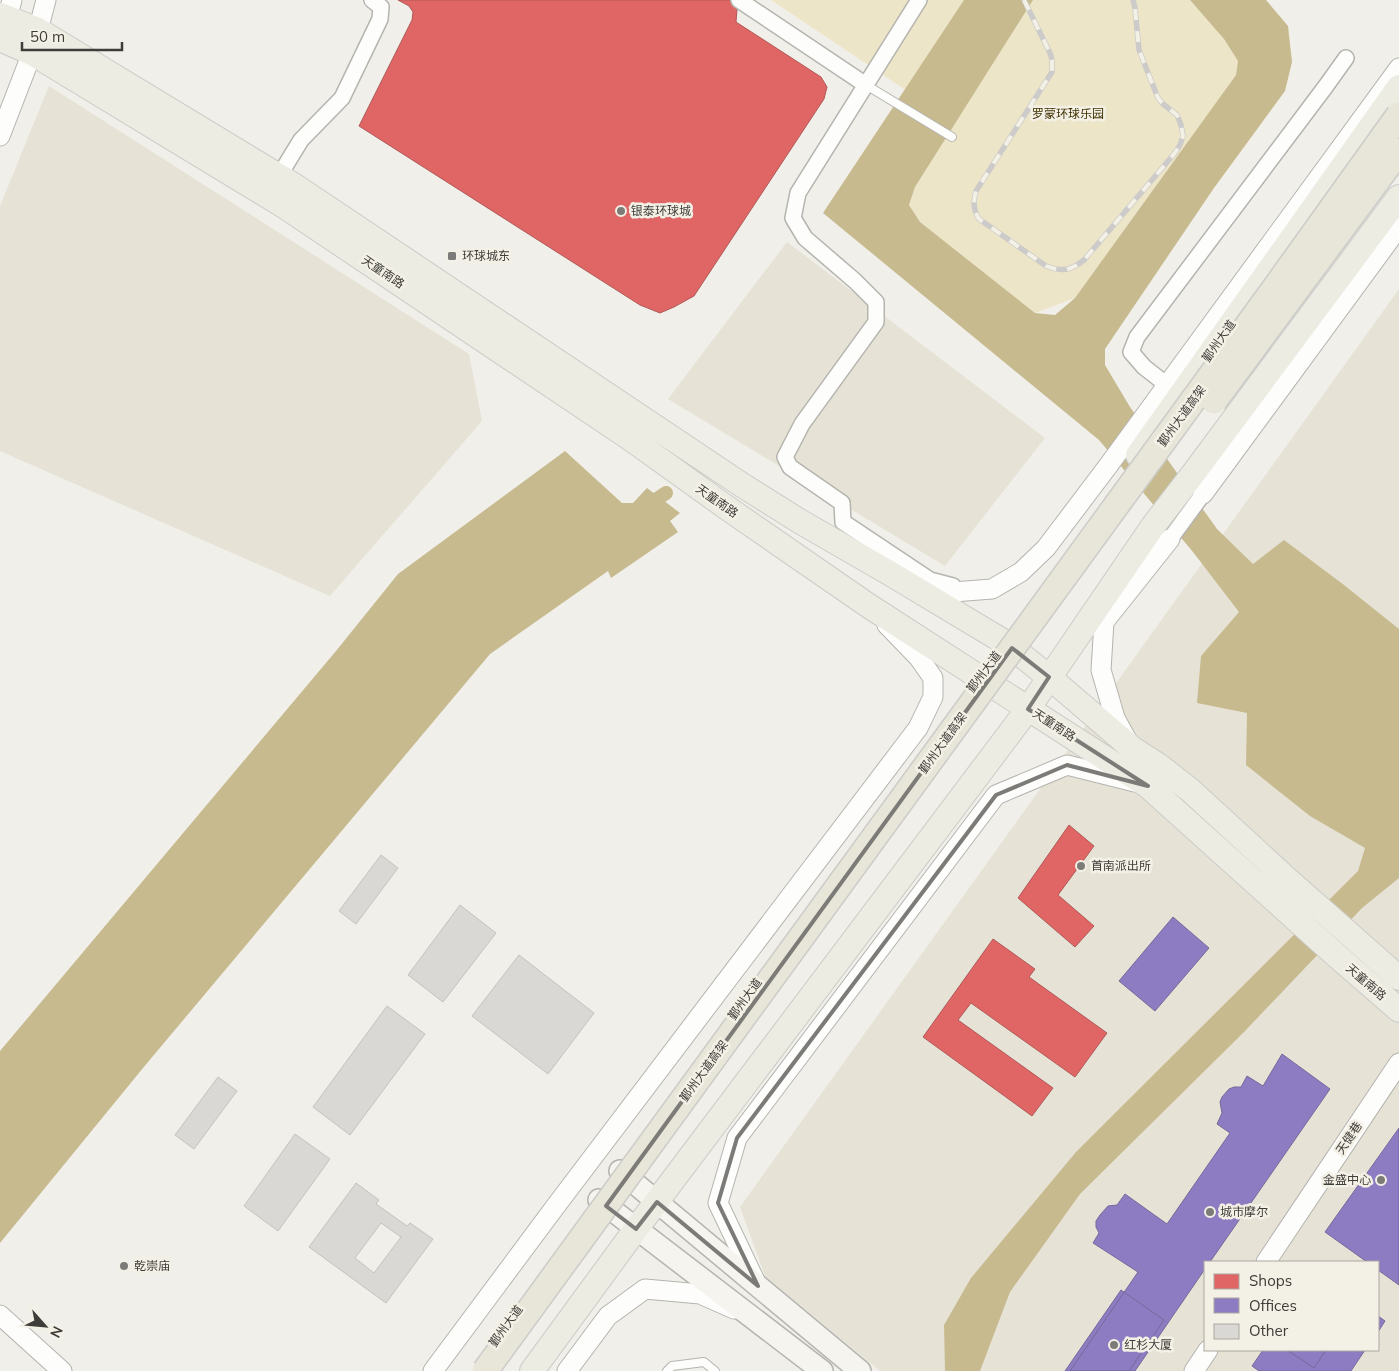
<svg xmlns="http://www.w3.org/2000/svg" width="1399" height="1371" viewBox="0 0 1399 1371" font-family="Mulish,'Noto Sans SC',sans-serif">
<rect width="100%" height="100%" fill="#f0efe9"/>
<path fill="#e6e3d6" fill-rule="evenodd" d="M49,86L469,354L482,421L330,596L0,451V206Z
M787,242L1045,438L945,566L668,399Z
M1399,289V1371H880L765,1276L740,1207ZM1205,1262H1378V1350H1205Z"/>
<path fill="#ede5c7" d="M771,0H1190L1224,39L1238,61L1236,75L1075,298L1035,313L920,222L909,205L915,187L955,123Z"/>
<path fill="#c8ba8f" d="M964,0H1033L915,187L909,205L920,222L1035,313L1055,315L1075,298L1236,75L1238,61L1224,39L1190,0H1266L1288,26L1292,62L1285,91L1214,188L1105,349V365L1130,407L1217,529L1253,564L1284,540L1344,585L1399,629V878L1362,908L1244,1032L1080,1194L1010,1292L980,1371H945L944,1325L971,1278L1076,1152L1358,871L1365,848L1310,816L1246,765L1247,713L1197,703L1201,656L1239,612L1193,552L1099,440L823,213Z
M565,451L622,503H633L647,488L680,513L670,521L678,532L611,578L608,571L490,654L143,1068L0,1243V1051L336,651L398,574Z"/>
<path fill="#e06666" stroke="#af5a58" d="M398,0H732L737,10L736,22L821,77L827,87L824,99L694,296L674,307L660,313L640,305L359,126L412,20L413,12L409,6Z
M1069,825L1094,846L1058,895L1094,926L1075,947L1018,898Z
M993,939L1035,969L1029,977L1107,1033L1075,1077L971,1003L958,1020L1053,1088L1032,1116L923,1037Z"/>
<path fill="#8e7cc3" stroke="#76699a" d="M1173,917L1209,948L1155,1011L1119,981Z
M1282,1054L1330,1089L1210,1262H1205V1269L1135,1371H1070L1138,1272L1093,1243L1099,1233L1096,1227V1221L1100,1215L1108,1206L1117,1205L1125,1194L1167,1224L1230,1133L1217,1124L1222,1113L1220,1102L1222,1097L1229,1089L1234,1087H1241L1247,1076L1263,1086Z
M1399,1128V1285L1378,1270V1262H1367L1325,1232Z
M1121,1290L1164,1320L1129,1371H1065Z
M1378,1316L1385,1321L1378,1332Z
M1263,1350H1365L1351,1371H1259L1252,1366Z
M1287,1350H1326L1314,1368Z"/>
<g fill="none" stroke-linecap="round" stroke-linejoin="round">
<path stroke="#c8ba8f" stroke-width="14" d="M644,508L666,493"/>
</g>
<path fill="#d9d8d4" stroke="#c3c2be" fill-rule="evenodd" d="M381,855L398,868L356,924L339,911Z
M460,905L496,933L443,1002L408,975Z
M519,955L594,1013L548,1074L472,1016Z
M387,1006L425,1034L350,1135L313,1107Z
M218,1077L237,1091L194,1149L175,1135Z
M295,1134L330,1159L278,1231L244,1206Z
M356,1183L379,1200L376,1204L407,1226L410,1223L433,1239L386,1303L309,1247ZM381,1223L401,1237L374,1273L355,1258Z"/>
<g fill="none" stroke-linecap="round" stroke-linejoin="round">
<defs>
<path id="service" d="M866,85L952,137
M667,1371L672,1366L704,1362L715,1371"/>
<path id="minor" d="M739,0L866,85
M919,0L798,193L793,218L805,238L855,281L876,302V322L802,424L785,457L790,467L842,503L843,522L930,580L953,586
M279,176L301,140L342,98L380,19L381,7L372,0
M1167,385L1144,367L1131,352L1137,337L1326,86L1346,58
M1170,539L1203,494"/>
<path id="tertiary" d="M4,30L12,0
M0,136L32,53L46,0
M1203,494L1399,227
M918,589L953,592L992,589L1021,572L1046,548L1108,466L1399,68
M1127,740L1115,718L1101,670L1104,622L1170,539
M1266,1262L1399,1063
M757,1285L718,1203L737,1138L996,795L1067,765L1135,782
M0,1315L62,1371
M433,1371L555,1207L918,728L933,697V678L919,658L887,625
M567,1371L608,1316L645,1289L700,1294L734,1309
M1194,1371L1208,1350"/>
<path id="secondary" d="M620,1171L860,1371
M599,1200L822,1371"/>
<path id="primary" d="M0,15L38,30L292,184L742,485L801,522L891,574L1006,643L1049,677L1133,749L1158,765L1190,790L1288,880L1399,978
M0,39L32,53L284,206L631,439L730,510L869,606L1148,786L1337,956L1399,1010
M1138,455L1399,87
M532,1371L636,1229L1028,709L1153,526L1193,474L1399,197"/>
</defs>
<use href="#service" stroke="#b5b4af" stroke-width="10"/>
<use href="#minor" stroke="#b5b4af" stroke-width="18"/>
<use href="#tertiary" stroke="#b5b4af" stroke-width="21"/>
<use href="#secondary" stroke="#b5b4af" stroke-width="24"/>
<use href="#primary" stroke="#cbcbc8" stroke-width="26"/>
<use href="#service" stroke="#fdfdfc" stroke-width="8"/>
<use href="#minor" stroke="#fdfdfc" stroke-width="15"/>
<use href="#tertiary" stroke="#fdfdfc" stroke-width="19"/>
<use href="#secondary" stroke="#f5f4ef" stroke-width="21"/>
<use href="#primary" stroke="#edece2" stroke-width="24"/>
<defs>
<path id="rail" d="M1024,0L1050,53L1052,60V72L976,191C973,202 973,209 979,219L1046,266C1062,272 1070,271 1084,260L1174,154L1180,145L1183,136L1181,125L1177,115L1163,104L1158,98L1139,50L1135,8L1133,0"/>
</defs>
<use href="#rail" stroke="#cccbca" stroke-width="5.5"/>
<use href="#rail" stroke="#f3f0e6" stroke-width="4" stroke-dasharray="11" stroke-linecap="butt"/>
<defs>
<path id="trunk-bridge" d="M1214,401L1399,151
M485,1371L1272,292L1399,115"/>
</defs>
<use href="#trunk-bridge" stroke="#cbcbc8" stroke-width="28" stroke-linecap="butt"/>
<use href="#trunk-bridge" stroke="#e8e6d9" stroke-width="25"/>
</g>
<path fill="none" stroke="#7c7b77" stroke-width="4" stroke-linejoin="round" d="M1012,648L1049,677L1028,709L1148,786L1067,765L996,795L737,1138L718,1203L758,1286L657,1202L636,1229L606,1206Z"/>
<g fill="#7c7b77" stroke="#f3f0e6" stroke-width="2">
<circle cx="621" cy="211" r="5"/>
<rect x="447" y="251" width="10" height="10" rx="2.5"/>
<circle cx="1081" cy="866" r="5"/>
<circle cx="1381" cy="1180" r="5"/>
<circle cx="1210" cy="1212" r="5"/>
<circle cx="124" cy="1266" r="5"/>
<circle cx="1114" cy="1345" r="5"/>
</g>
<g text-anchor="middle" stroke-width="5" stroke-linejoin="round" paint-order="stroke">
<g font-size="12" fill="#403200" stroke="#f3f0e6">
<text x="1068" y="118">罗蒙环球乐园</text>
</g>
<g font-size="12" fill="#3e3d39" stroke="#f3f0e6" text-anchor="start">
<text x="631" y="215">银泰环球城</text>
<text x="462" y="260">环球城东</text>
<text x="1091" y="870">首南派出所</text>
<text x="1371" y="1184" text-anchor="end">金盛中心</text>
<text x="1220" y="1216">城市摩尔</text>
<text x="134" y="1270">乾崇庙</text>
<text x="1124" y="1349">红杉大厦</text>
</g>
<g font-size="12" fill="#3e3d39" stroke="#f3f0e6">
<text transform="translate(383 272) rotate(34)" y="4">天童南路</text>
<text transform="translate(1219 341) rotate(-55)" y="4">鄞州大道</text>
<text transform="translate(1182 416) rotate(-54)" y="4">鄞州大道高架</text>
<text transform="translate(717 501) rotate(35)" y="4">天童南路</text>
<text transform="translate(984 672) rotate(-53)" y="4">鄞州大道</text>
<text transform="translate(1054 725) rotate(33)" y="4">天童南路</text>
<text transform="translate(943 743) rotate(-54)" y="4">鄞州大道高架</text>
<text transform="translate(1366 982) rotate(41)" y="4">天童南路</text>
<text transform="translate(745 999) rotate(-54)" y="4">鄞州大道</text>
<text transform="translate(704 1071) rotate(-54)" y="4">鄞州大道高架</text>
<text transform="translate(1349 1138) rotate(-56)" y="4">天健巷</text>
<text transform="translate(506 1326) rotate(-54)" y="4">鄞州大道</text>
</g>
</g>
<rect x="1204" y="1261" width="175" height="90" fill="#f3f0e6" stroke="#aba8a1"/>
<rect x="1214" y="1274" width="25" height="15" fill="#e06666" stroke="#aba8a1"/>
<text x="1249" y="1286" font-size="15" fill="#3e3d39">Shops</text>
<rect x="1214" y="1298" width="25" height="15" fill="#8e7cc3" stroke="#aba8a1"/>
<text x="1249" y="1311" font-size="15" fill="#3e3d39">Offices</text>
<rect x="1214" y="1324" width="25" height="15" fill="#d9d8d4" stroke="#aba8a1"/>
<text x="1249" y="1336" font-size="15" fill="#3e3d39">Other</text>
<g transform="translate(45 1326) rotate(117)" stroke="#f3f0e6" stroke-width="4" paint-order="stroke">
<path d="M0-4L9 19L0 12L-9 19Z" fill="#3e3d39"/>
<text y="-8" font-size="14" font-weight="bold" text-anchor="middle" fill="#3e3d39">N</text>
</g>
<path d="M22 42v8h100v-8" fill="none" stroke="#3e3d39" stroke-width="2.5"/>
<text x="30" y="42" font-size="15" fill="#3e3d39" stroke="#f3f0e6" stroke-width="4" paint-order="stroke">50 m</text>
</svg>
